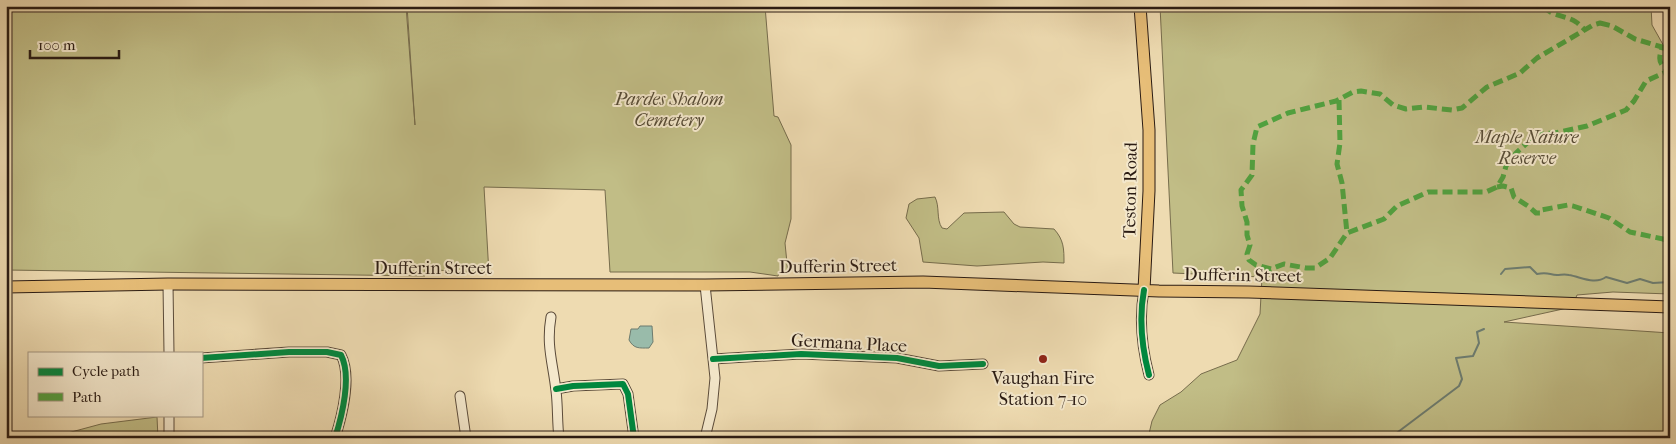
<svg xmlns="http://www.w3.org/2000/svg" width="1676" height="444" viewBox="0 0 1676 444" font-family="'IM FELL French Canon',serif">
<rect width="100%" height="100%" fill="#eedbb1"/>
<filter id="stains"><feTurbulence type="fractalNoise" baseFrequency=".004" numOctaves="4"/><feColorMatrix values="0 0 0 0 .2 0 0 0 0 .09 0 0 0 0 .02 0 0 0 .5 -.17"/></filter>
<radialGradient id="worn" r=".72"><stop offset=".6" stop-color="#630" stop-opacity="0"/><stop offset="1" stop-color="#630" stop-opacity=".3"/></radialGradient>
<path fill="#c1bd86" stroke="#766c4c" d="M6,6H406L415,125L407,6H765L774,116L778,117L791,145V219L785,243L788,273H779L778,276L750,272H610L605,190L484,187L489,274L425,269V276L6,270Z
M1160,6H1651L1652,25L1670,57V294L1613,292L1577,295L1572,307L1504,322L1670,333V438H1148L1152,421L1160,405L1181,392L1201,374L1237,360L1260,314L1262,277L1173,273Z
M935,197C940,207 936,219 942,228L947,229L964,213L1004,212L1014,224L1020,227L1054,229C1064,240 1064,249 1064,263L1043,262L977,266L923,262L919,238L906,218L909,204L917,199Z
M157,417L158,438H49L101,424Z"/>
<path fill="#9ba" stroke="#6d7b6e" d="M640,326H652L653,342L649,348C639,348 634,349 629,340L631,329H638Z"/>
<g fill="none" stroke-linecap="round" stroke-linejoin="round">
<path stroke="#6d7b6e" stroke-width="2" d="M1501,274L1505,269L1530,267L1537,274C1547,272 1548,274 1557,275C1561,275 1564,274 1569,275C1581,277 1595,285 1606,277L1627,283L1640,279L1653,283L1670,282
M1390,438L1459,386L1462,379L1456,358L1473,356L1479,343L1477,332L1484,329"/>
<defs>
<path id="minor" d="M168,284L169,353
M705,285L715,378L712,409L705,438
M1144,290C1139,317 1142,348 1149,375
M551,317C546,346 553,363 556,391C558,406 557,422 559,438
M201,358L289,352H327L341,355C352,376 342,416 335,438
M713,359L801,354L897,358L939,366L983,364
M556,389L573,386L623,384L628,394L634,438
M460,396L466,438
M169,438V415"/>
<path id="major" d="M1140,6L1149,130V191L1144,290
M6,287L168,284L705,285L923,282L1159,291L1249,292L1670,307"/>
</defs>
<use href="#minor" stroke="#5b4b3a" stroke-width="11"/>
<use href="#major" stroke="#2a1b13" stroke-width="13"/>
<use href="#minor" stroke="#f4e8cc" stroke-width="9"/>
<use href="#major" stroke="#e7be78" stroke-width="11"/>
<path stroke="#51a13f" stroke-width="5" stroke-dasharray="10 5" stroke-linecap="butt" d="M1544,6C1549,16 1566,15 1576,22C1579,24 1582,27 1585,30
M1600,23L1612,26L1635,39L1662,47C1659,60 1657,61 1668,71L1646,81L1634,101L1626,110L1587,126L1555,133L1537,134L1516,153L1506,166L1503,177L1497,187L1486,192H1428L1397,206L1384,219L1347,233L1330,258L1315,268H1306L1284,264L1271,269L1256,265L1249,260L1247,254L1250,245L1247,235V222L1242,206L1241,190L1252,175L1253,144L1257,127L1288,113L1336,101L1353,92L1361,91L1380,94L1393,105L1406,109L1424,107L1452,110L1462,108L1487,87L1520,73L1537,58L1593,25Z
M1339,100L1340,143L1337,164L1342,183L1347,233
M1497,187L1503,186L1511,188L1514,197L1528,206L1536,213H1540L1541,210L1568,205L1573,206L1609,218L1630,232L1663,239L1670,242"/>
<defs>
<path id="cycleway" d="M1144,290C1139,317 1142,348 1149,375
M201,358L289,352H327L341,355C352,376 342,416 335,438
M713,359L801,354L897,358L939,366L983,364
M556,389L573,386L623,384L628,394L634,438"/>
</defs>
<use href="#cycleway" stroke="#f4e8cc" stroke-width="9"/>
<use href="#cycleway" stroke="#00873e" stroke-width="6"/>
</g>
<circle fill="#8f2418" stroke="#f4e8cc" stroke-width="2" cx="1043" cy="359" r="5"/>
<g text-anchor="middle" stroke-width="4" stroke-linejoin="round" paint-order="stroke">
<g font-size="18" font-style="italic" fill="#574c36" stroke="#f4e8cc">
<text x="669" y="105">Pardes Shalom<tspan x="669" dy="21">Cemetery</tspan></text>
<text x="1527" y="143">Maple Nature<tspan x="1527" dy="21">Reserve</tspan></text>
</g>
<g font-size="18" fill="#2a1b13" stroke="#f4e8cc">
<text transform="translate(1130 190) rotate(-89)" y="6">Teston Road</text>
<text transform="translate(838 266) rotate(-1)" y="6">Dufferin Street</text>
<text x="433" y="274">Dufferin Street</text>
<text transform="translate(1243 275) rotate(1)" y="6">Dufferin Street</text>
<text transform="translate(849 343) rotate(3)" y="6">Germana Place</text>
</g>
<g font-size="18" fill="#2a1b13" stroke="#f4e8cc">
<text x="1043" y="384">Vaughan Fire<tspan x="1043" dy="21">Station 7-10</tspan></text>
</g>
</g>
<rect width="1676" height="444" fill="none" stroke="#eedbb1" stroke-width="25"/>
<rect x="8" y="8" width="1661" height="429" fill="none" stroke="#2a1b13" stroke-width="2.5"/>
<rect x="12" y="12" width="1651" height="419" fill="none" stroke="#2a1b13"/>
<rect x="28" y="352" width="175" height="65" fill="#f4e8cc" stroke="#a39682"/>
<rect x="38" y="368" width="25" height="8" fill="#00873e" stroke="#a39682"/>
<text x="72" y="376" font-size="15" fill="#2a1b13">Cycle path</text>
<rect x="38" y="393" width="25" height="8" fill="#51a13f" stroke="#a39682"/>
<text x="72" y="402" font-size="15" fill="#2a1b13">Path</text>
<path d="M30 50v8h89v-8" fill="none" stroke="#2a1b13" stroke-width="2.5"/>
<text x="38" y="50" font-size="15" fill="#2a1b13" stroke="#f4e8cc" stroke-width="4" paint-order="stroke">100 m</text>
<rect width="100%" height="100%" filter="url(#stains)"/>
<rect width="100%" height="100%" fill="url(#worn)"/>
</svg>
